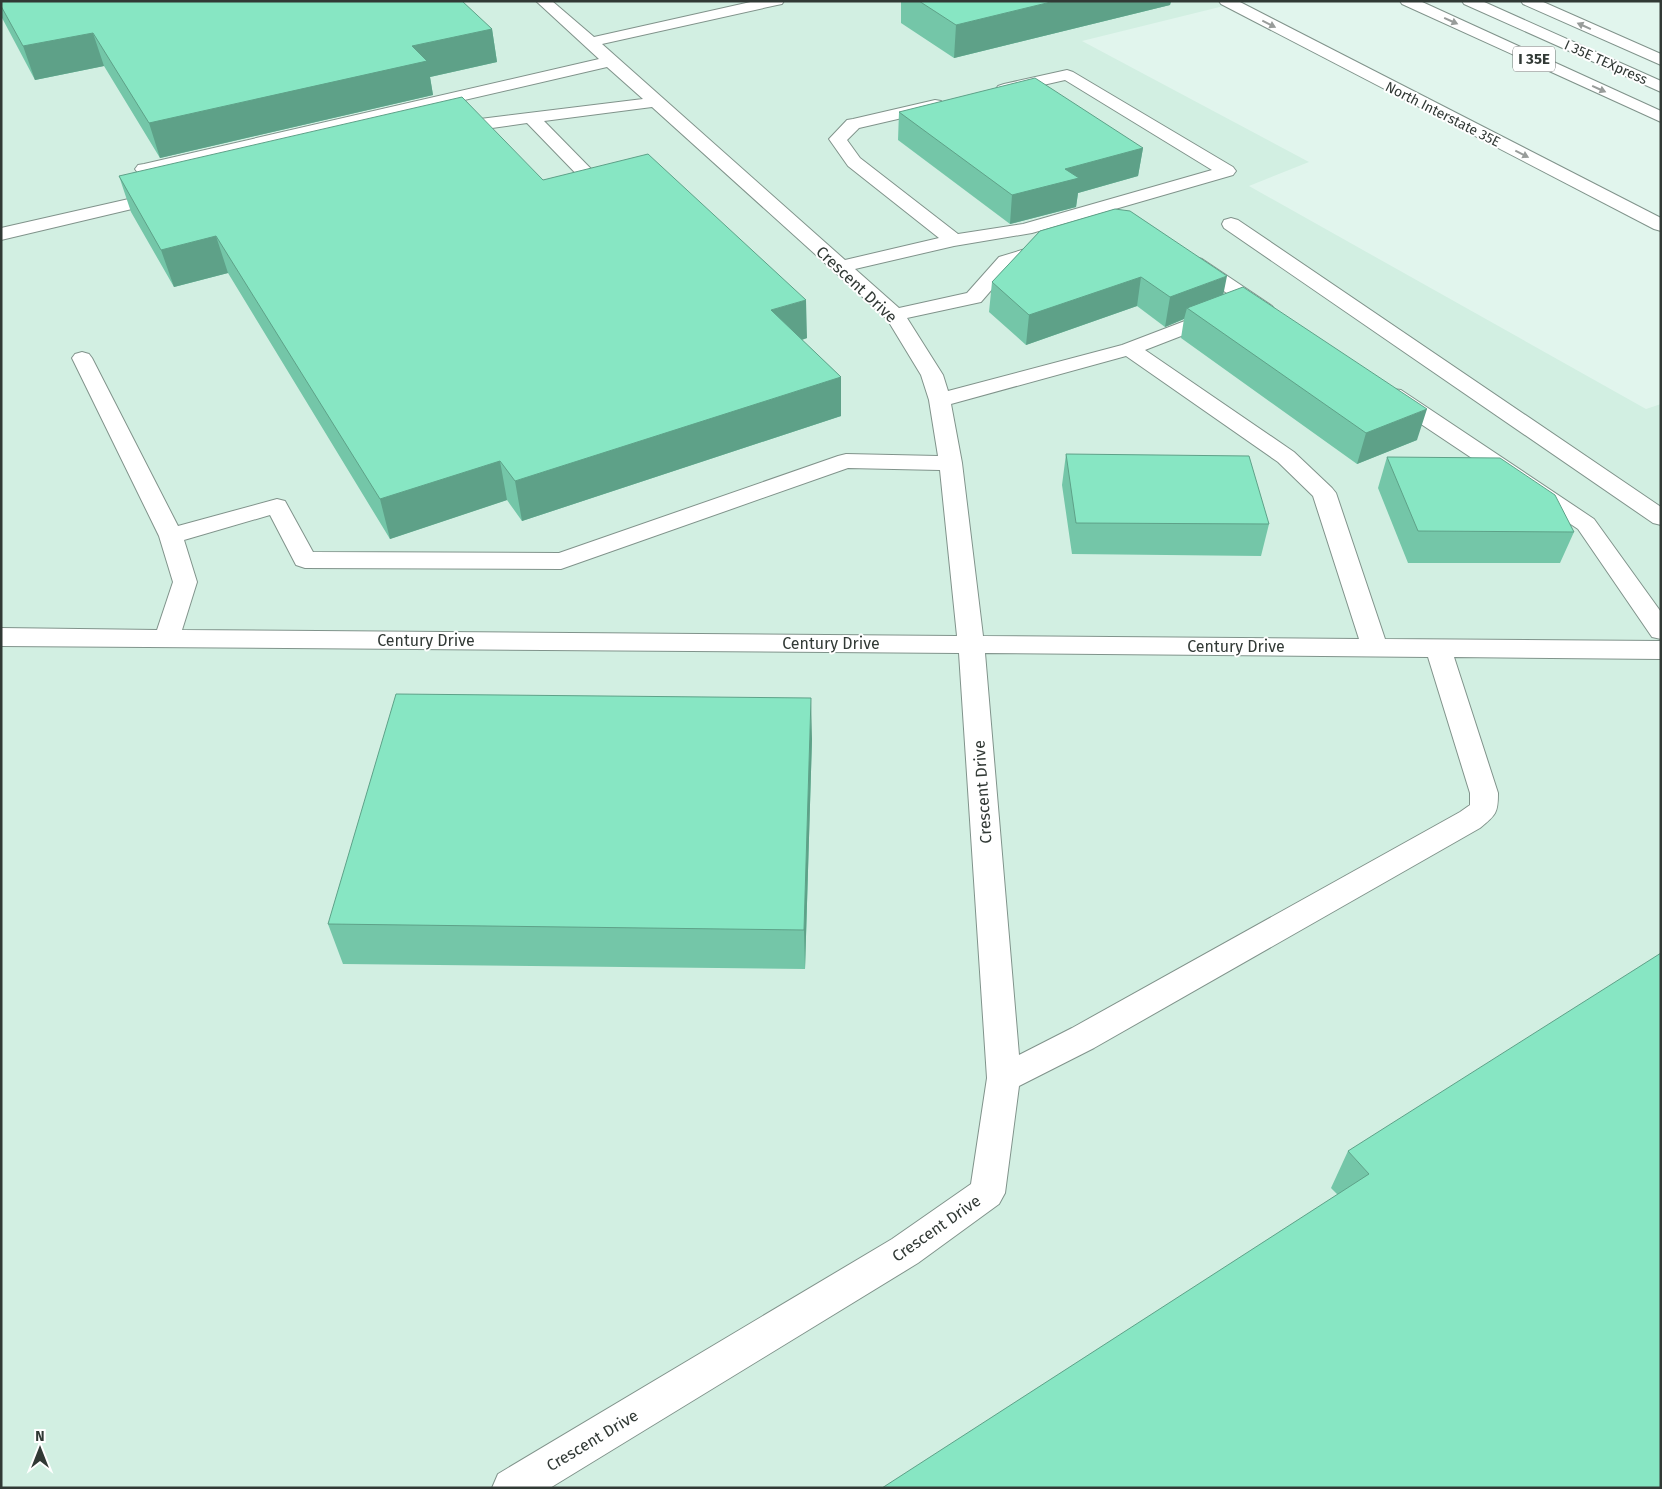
<svg xmlns="http://www.w3.org/2000/svg" width="1662" height="1489" viewBox="0 0 1662 1489" font-family="'Fira Sans',sans-serif">
<rect width="100%" height="100%" fill="#e1f5ed"/>
<path fill="#d2efe2" d="M1,1H1244L1082,41L1309,162L1249,186L1646,409L1661,404V1488H1Z"/>
<g fill="none" stroke-linecap="round" stroke-linejoin="round">
<defs>
<path id="minor" d="M536,1H552L594,37L755,1H784L782,4L777,5L602,44L845,260L939,238L848,166L829,139L847,120L853,119L935,100L941,101L943,105L941,109L859,128L847,140L860,158L958,234L1023,224L1212,170L1065,80L1004,94L998,92L996,89L998,86L1004,84L1067,70L1073,72L1233,167L1236,171L1233,175L1032,233L954,246L855,269L899,308L967,293L999,257L1048,242L1055,244L1058,248L1055,252L1013,265L981,302L907,318L943,375L948,391L1122,345L1211,311L1218,309L1225,311L1228,315L1225,319L1145,350L1294,452L1332,488L1336,493L1385,639L1661,641V659L1454,657L1498,793C1498,813 1496,815 1480,828L1094,1048L1019,1086L1005,1193L999,1204L918,1263L550,1488H492L498,1474L892,1239L971,1184L987,1078L959,653L1,646V628L157,630L173,582L159,536L72,358L75,354L82,352L89,354L92,358L178,526L277,499L285,501L313,552L559,553L838,456L846,454L938,456L929,400L921,375L887,319L652,107L544,121L600,178L603,182L600,186L594,187L588,186L527,123L449,134L443,133L440,129L443,125L464,121L643,99L607,67L144,174L138,173L135,169L138,165L144,164L599,59ZM1126,356L1278,462L1313,496L1359,639L983,636L962,463L951,404ZM848,468L940,470L957,636L182,630L197,582L184,540L270,515L296,565L305,568L561,569ZM985,653L1428,657L1470,793V805L1460,812L1072,1028L1019,1055Z
M164,191L170,192L173,196L170,200L1,240V228Z
M1231,218L1238,220L1661,507V525L1653,523L1224,228L1222,224L1224,220Z
M1195,257L1202,259L1272,306L1275,310L1272,314L1265,316L1258,314L1188,267L1185,263L1188,259Z
M1393,389L1401,390L1594,519L1661,612V639L1652,637L1578,529L1385,400L1382,395L1385,390Z"/>
<path id="major" d="M1219,1H1238L1661,218V231L1654,229L1221,4Z"/>
<path id="highway" d="M1400,1H1420L1661,111V122L1402,4Z
M1462,1H1482L1661,81V92L1464,4Z
M1521,1H1541L1661,54V65L1523,4Z"/>
</defs>
<use href="#minor" stroke="#80938b" stroke-width="2"/>
<use href="#major" stroke="#80938b" stroke-width="2"/>
<use href="#highway" stroke="#80938b" stroke-width="2"/>
<use href="#minor" fill="#fff" fill-rule="evenodd"/>
<use href="#major" fill="#fff" fill-rule="evenodd"/>
<use href="#highway" fill="#fff" fill-rule="evenodd"/>
</g>
<path fill="#74c6a8" d="M1,1L492,29L497,62L430,77L433,95L160,158L104,66L35,80L1,16Z
M901,1H1171L1170,5L954,58L901,23Z
M899,112L1143,148L1138,176L1078,193L1076,207L1010,224L898,140Z
M119,176L543,180L807,338L802,340L841,377V416L522,521L507,500L390,539L228,273L174,287L131,212Z
M1040,231L1223,294L1417,440L1357,464L1181,338L1184,319L1165,327L1137,306L1026,345L989,312L992,282Z
M1066,454L1269,524L1261,556L1072,554L1062,485Z
M1387,457L1574,532L1560,563H1408L1378,488Z
M812,739L805,969L343,964L328,924Z
M1348,1151L1661,1488L1337,1194L1331,1188Z"/>
<path fill="#5ea188" d="M1055,1H1171L1170,5L954,58L956,25Z
M492,29L497,62L430,77L433,95L160,158L149,123L412,46Z
M93,33L104,66L35,80L23,46Z
M1143,148L1138,176L1078,193L1076,207L1010,224L1012,195L1065,169Z
M216,236L228,273L174,287L161,250Z
M1227,276L1221,306L1187,308L1184,319L1165,327L1170,297Z
M1141,277L1137,306L1026,345L1029,315Z
M806,300L807,338L772,349L771,310Z
M841,377V416L522,521L515,481Z
M1427,409L1417,440L1357,464L1366,433Z
M500,461L507,500L390,539L380,499Z
M811,698L812,739L805,969L804,930Z"/>
<path fill="#87e6c3" stroke="#5ea188" d="M1,1H462L492,29L412,46L427,61L149,123L93,33L23,46L1,6Z
M919,1H1055L956,25Z
M1035,78L1143,148L1065,169L1079,178L1012,195L899,112Z
M462,97L543,180L648,154L806,300L771,310L841,377L515,481L500,461L380,499L216,236L161,250L119,176Z
M1115,209L1130,211L1227,276L1170,297L1141,277L1029,315L992,282L1040,231Z
M1243,287L1427,409L1366,433L1187,308Z
M1066,454L1249,456L1269,524L1076,523Z
M1387,457L1500,458L1555,495L1574,532L1418,531Z
M396,694L811,698L804,930L328,924Z
M1661,953V1488H882L1369,1174L1348,1151Z"/>
<defs><path id="oneway-solid" d="M-6-.8H1V-3.2L6.5 0L1 3.2V.8H-6Z" transform="scale(1.25)"/></defs>
<g fill="#989c9a">
<use href="#oneway-solid" transform="translate(1451 21) rotate(24)"/>
<use href="#oneway-solid" transform="translate(1269 24) rotate(27)"/>
<use href="#oneway-solid" transform="translate(1584 26) rotate(-156)"/>
<use href="#oneway-solid" transform="translate(1599 89) rotate(24)"/>
<use href="#oneway-solid" transform="translate(1522 154) rotate(27)"/>
</g>
<g text-anchor="middle" stroke-width="4" stroke-linejoin="round" paint-order="stroke">
<g font-size="14" fill="#313935" stroke="#fff">
<text transform="translate(1606 62) rotate(24)" y="5">I 35E TEXpress</text>
<text transform="translate(1443 114) rotate(27)" y="5">North Interstate 35E</text>
</g>
<rect fill="#fff" stroke="#6f7472" stroke-width="1" x="1513" y="46.5" width="42" height="25" rx="4"/>
<g font-size="15" font-weight="bold" fill="#313935">
<text x="1534" y="64">I 35E</text>
</g>
<g font-size="16" fill="#313935" stroke="#fff">
<text transform="translate(857 284) rotate(43)" y="6">Crescent Drive</text>
<text x="426" y="646">Century Drive</text>
<text x="831" y="649">Century Drive</text>
<text x="1236" y="652">Century Drive</text>
<text transform="translate(982 792) rotate(-94)" y="6">Crescent Drive</text>
<text transform="translate(936 1228) rotate(-35)" y="6">Crescent Drive</text>
<text transform="translate(592 1440) rotate(-31)" y="6">Crescent Drive</text>
</g>
</g>
<rect width="1662" height="1489" fill="none" stroke="#313935" stroke-width="5"/>
<g transform="translate(40 1449)" stroke="#ffffff" stroke-width="4" paint-order="stroke">
<path d="M0-4L9 19L0 12L-9 19Z" fill="#313935"/>
<text y="-8" font-size="14" font-weight="bold" text-anchor="middle" fill="#313935">N</text>
</g>
</svg>
